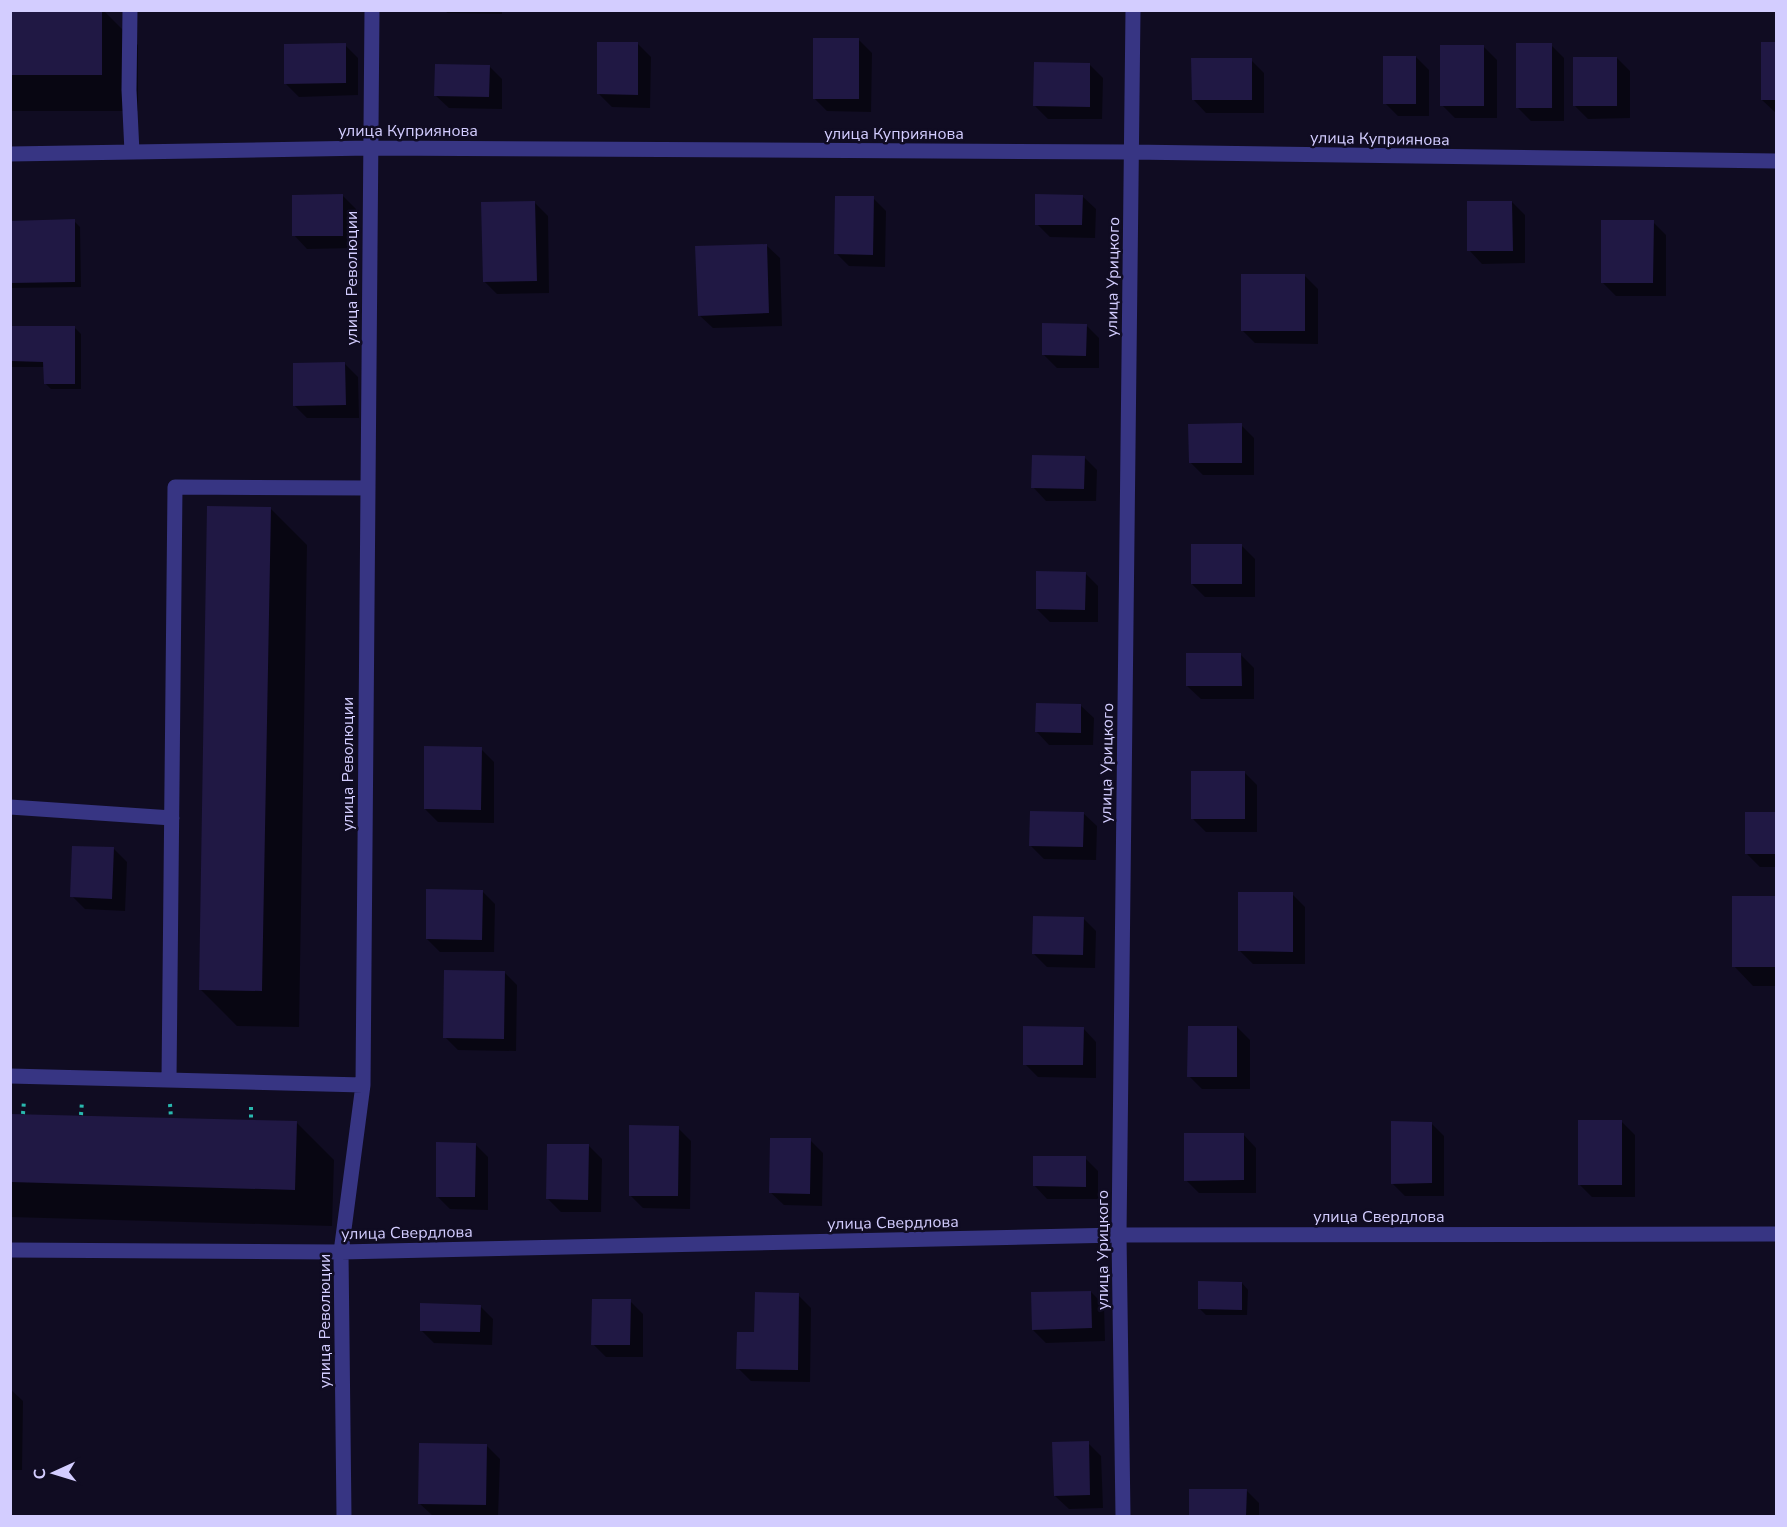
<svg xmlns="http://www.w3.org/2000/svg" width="1787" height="1527" viewBox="0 0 1787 1527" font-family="'Nunito Sans',sans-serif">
<rect width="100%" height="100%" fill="#100c22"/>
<path fill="#0007" d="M10,10H103L138,45V111H10Z
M445,10H502V14L447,13Z
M859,40L872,53L871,112L827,111L814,98Z
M638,44L651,57L650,108L612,107L599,94Z
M1762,44H1776V113L1762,100Z
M345,45L358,58V95L299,97L286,84Z
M1551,45L1564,58V121H1531L1518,108Z
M1483,46L1497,60V118H1455L1442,105Z
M1416,57L1429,70V116H1398L1385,103Z
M1617,58L1630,71V118L1588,119L1575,106Z
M1251,60L1264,73V113H1206L1193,99Z
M1090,65L1103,78L1102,119H1048L1035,106Z
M489,66L502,79V109L449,108L435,95Z
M343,196L356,209V248L307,249L294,235Z
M1082,196L1096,209L1095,238L1050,237L1037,224Z
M873,198L886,211L885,267L849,266L836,253Z
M534,202L548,216L549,293L497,294L484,281Z
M1512,202L1525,215V263L1482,264L1469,250Z
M74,221L80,227L81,287L10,288V223Z
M1653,222L1666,235V296H1616L1603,283Z
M766,245L780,258L782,326L713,328L699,315Z
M1305,276L1318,289V344L1255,343L1242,330Z
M1086,325L1099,338V368H1057L1044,355Z
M10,327H74L81,334V389H51L45,383V367H10Z
M345,364L358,377L359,418H307L294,405Z
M1241,425L1254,438V475H1203L1190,462Z
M1084,457L1097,470L1096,501H1046L1033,487Z
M270,508L307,545L299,1027L237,1026L200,989Z
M1242,546L1255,559V597H1205L1192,584Z
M1085,573L1098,586V622H1050L1037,609Z
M1241,655L1254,668V699H1201L1187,686Z
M1080,705L1094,718L1093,745H1049L1036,731Z
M481,749L494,762V823L438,822L425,809Z
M1244,772L1257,785V832H1206L1193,819Z
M1083,813L1097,826L1096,860L1044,859L1031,846Z
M1746,813H1776V867H1760L1747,854Z
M114,849L127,862L125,911L85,909L72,896Z
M482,891L495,904L494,952H440L427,939Z
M1292,894L1305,907V964H1253L1240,951Z
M1734,897H1776V986H1753L1734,966Z
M1083,918L1096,931L1095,968L1047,967L1034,954Z
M504,972L517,985L516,1051L458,1050L445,1037Z
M1237,1027L1250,1040V1089H1202L1189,1076Z
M1083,1028L1096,1042V1078L1038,1077L1025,1064Z
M10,1115L297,1123L334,1160L332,1226L10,1217Z
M1622,1122L1635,1135V1197H1592L1579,1184Z
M1431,1123L1444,1136V1196H1405L1392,1183Z
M678,1128L691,1141L690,1209L643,1208L630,1195Z
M1243,1134L1256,1148V1193H1199L1186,1180Z
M810,1140L823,1153L822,1206L784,1205L770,1192Z
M475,1144L488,1157V1210L450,1209L437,1196Z
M589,1146L602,1159L601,1212H561L548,1199Z
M1085,1158L1098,1171V1199H1047L1034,1185Z
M1242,1283L1248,1290L1247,1315H1206L1200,1309Z
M1091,1292L1104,1305L1105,1341L1046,1343L1033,1330Z
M798,1295L811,1308L810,1382L751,1381L738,1368L756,1334Z
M630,1301L643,1314V1357H606L593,1344Z
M480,1306L493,1319L492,1345L434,1343L421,1330Z
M10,1389L23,1401L22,1470H10Z
M1088,1443L1101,1456L1103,1508L1069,1509L1055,1496Z
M487,1446L500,1459L498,1516H433L419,1503Z
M1191,1490H1246L1259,1503V1516H1191Z"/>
<path fill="#201844" d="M10,10H102V75H10Z
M813,38H859V99H813Z
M597,42H638V95L597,94Z
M1761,42H1776V100H1761Z
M346,43V83L284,84V44Z
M1516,43H1552V108H1516Z
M1440,45H1484V106H1440Z
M1383,56H1416V104H1383Z
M1573,57H1617V106H1573Z
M1191,58H1252V100H1192Z
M1034,62L1090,63V107L1033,106Z
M435,64L490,65L489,97L434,96Z
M343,194V236H292V195Z
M1035,194L1083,195L1082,225H1035Z
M835,196H874L873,255L834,254Z
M535,201L537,281L483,282L481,202Z
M1467,201H1512L1513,251H1467Z
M75,219V282L10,283V221Z
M1601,220H1654L1653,283H1601Z
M767,244L769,313L698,316L695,246Z
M1241,274H1305V331H1241Z
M1042,323L1087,324L1086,356L1042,355Z
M10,326H75V384H44L43,362L10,361Z
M345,362L346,405L293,406V363Z
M1242,423V463H1189L1188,424Z
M1032,455L1085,456L1084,489L1031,488Z
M207,506L271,507L262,991L199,990Z
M1191,544H1242V584H1191Z
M1036,571L1086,572L1085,610L1036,609Z
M1186,653H1241L1242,686H1186Z
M1036,703L1081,704V733L1035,732Z
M424,746L482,747L481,810L424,809Z
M1191,771H1245V819H1191Z
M1030,811L1084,812L1083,847L1029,846Z
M1745,812H1776V854H1745Z
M72,846L114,847L112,899L70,897Z
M426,889L483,890L482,940L426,939Z
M1238,892H1293V952L1238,951Z
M1732,896H1776V967H1732Z
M1033,916L1084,917L1083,955L1032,954Z
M444,970L505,971L504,1039L443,1038Z
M1023,1026L1084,1027L1083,1065H1023Z
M1188,1026H1237V1077H1187Z
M10,1114L297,1121L295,1190L10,1182Z
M1578,1120H1622V1185H1578Z
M1391,1121L1432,1122V1183L1391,1184Z
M629,1125L679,1126L678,1196H629Z
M1184,1133H1244V1180L1184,1181Z
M770,1138H811L810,1194L769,1193Z
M436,1142L476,1143L475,1197H436Z
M547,1144H589L588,1200L546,1199Z
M1033,1156H1086V1187L1033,1186Z
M1198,1281L1242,1282V1310L1198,1309Z
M1091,1291L1092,1328L1032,1330L1031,1292Z
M755,1292L799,1293L798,1370L736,1369L737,1332H754Z
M592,1299H631L630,1345H591Z
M420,1303L481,1305L480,1332L420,1331Z
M1089,1441L1090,1495L1054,1496L1052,1442Z
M419,1443L487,1444L486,1505L418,1504Z
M1189,1489H1247L1246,1516H1189Z"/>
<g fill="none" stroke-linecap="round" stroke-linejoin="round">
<path stroke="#29b8ae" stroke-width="4" stroke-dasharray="3 4.5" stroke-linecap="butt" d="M170,1104L171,1118
M251,1107V1120
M23,1114L24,1100
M81,1115L82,1101"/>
<path stroke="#373583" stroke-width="15" d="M130,10L129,90L132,152
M10,154L370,148L1131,152L1776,161
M10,807L172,818
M10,1076L363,1085
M169,1080L175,487L367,488
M10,1250L341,1252L1119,1235L1776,1234
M344,1516L341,1252L363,1085L372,10
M1123,1516L1119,1235L1133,10"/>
</g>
<g text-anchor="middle" stroke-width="5" stroke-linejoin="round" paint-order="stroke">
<g font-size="16" fill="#d3cdff" stroke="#100c22">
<text x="408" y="136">улица Куприянова</text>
<text x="894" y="139">улица Куприянова</text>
<text transform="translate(1380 138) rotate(1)" y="6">улица Куприянова</text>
<text transform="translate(1112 277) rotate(-89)" y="6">улица Урицкого</text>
<text transform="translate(351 278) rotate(-90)" y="6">улица Революции</text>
<text transform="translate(1106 763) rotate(-89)" y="6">улица Урицкого</text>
<text transform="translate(347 764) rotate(-90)" y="6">улица Революции</text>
<text x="1379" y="1222">улица Свердлова</text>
<text transform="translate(893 1222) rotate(-1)" y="6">улица Свердлова</text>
<text transform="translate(407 1232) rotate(-1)" y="6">улица Свердлова</text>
<text transform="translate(1102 1250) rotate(-90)" y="6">улица Урицкого</text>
<text transform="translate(324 1321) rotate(-90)" y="6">улица Революции</text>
</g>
</g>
<rect width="1787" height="1527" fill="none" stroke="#d3cdff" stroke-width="24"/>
<g transform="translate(54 1473) rotate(266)" stroke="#100c22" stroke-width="4.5" paint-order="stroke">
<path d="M0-4.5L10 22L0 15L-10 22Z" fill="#d3cdff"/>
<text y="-9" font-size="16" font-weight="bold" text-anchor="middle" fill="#d3cdff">С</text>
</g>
</svg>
